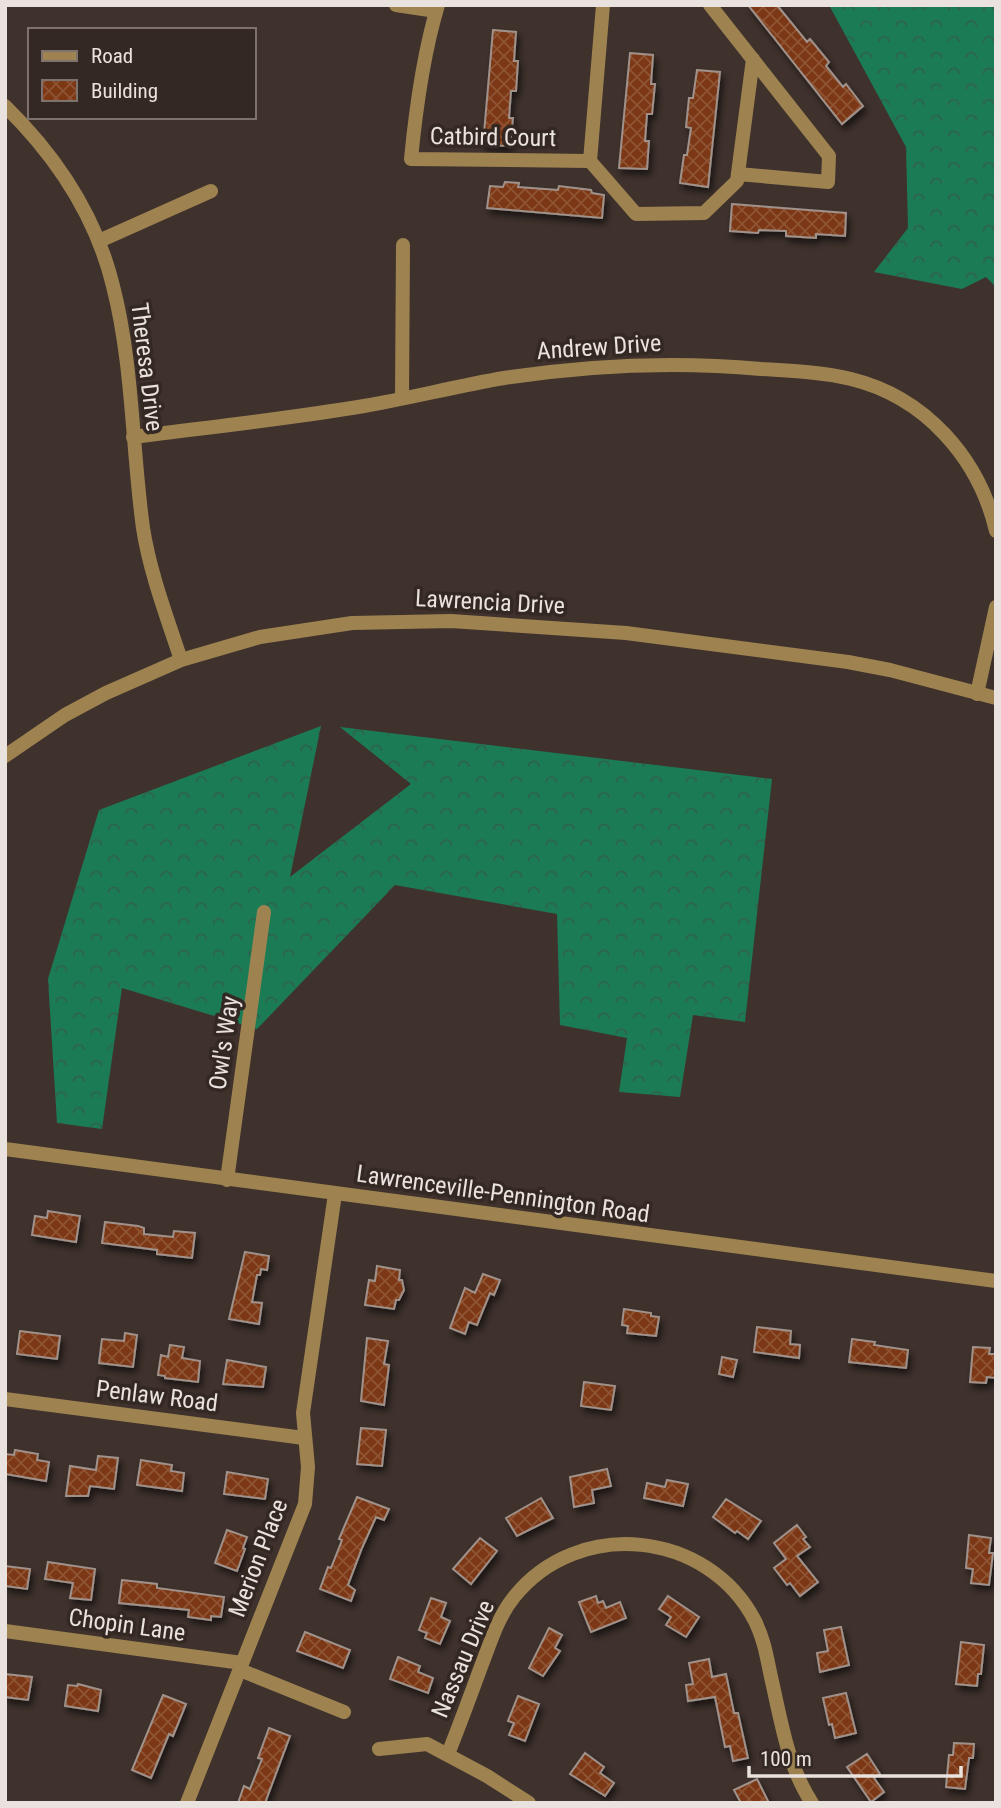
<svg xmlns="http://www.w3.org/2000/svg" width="1001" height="1808" viewBox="0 0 1001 1808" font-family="'Roboto Condensed',sans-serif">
<defs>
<pattern id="forest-crowns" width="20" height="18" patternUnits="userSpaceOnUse" patternTransform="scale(1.75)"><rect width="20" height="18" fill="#1b7b55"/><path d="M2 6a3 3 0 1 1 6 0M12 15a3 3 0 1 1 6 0" fill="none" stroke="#2e624d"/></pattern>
<pattern id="building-cross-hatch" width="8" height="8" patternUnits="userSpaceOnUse" patternTransform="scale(1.75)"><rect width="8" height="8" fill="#7c3813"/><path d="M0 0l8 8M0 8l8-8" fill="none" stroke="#8f5435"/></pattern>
<filter id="shadow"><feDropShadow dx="3" dy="5" stdDeviation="3.5" flood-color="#0009"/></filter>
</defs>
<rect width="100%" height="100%" fill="#3f322d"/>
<path fill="url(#forest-crowns)" d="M829,5H996V287L986,277L962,289L874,272L908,228L906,147Z
M321,726L290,877L411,784L340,727L772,779L745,1022L693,1015L680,1097L619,1092L627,1038L560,1025L557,914L395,885L257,1029L122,988L102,1129L57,1123L48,979L99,810Z"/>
<path fill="url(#building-cross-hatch)" stroke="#a0928b" stroke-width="2" filter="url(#shadow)" d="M748,5H777L807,42L810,39L829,62L826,66L843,87L846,84L863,106L842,124Z
M493,30L516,32L514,61H518L516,91H511L509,118H513L510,146L483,145Z
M630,53L653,55L651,84H655L652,114H647L645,141H649L647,169L619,168Z
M697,70L720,72L708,187L680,183L684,155H687L691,128L686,127L689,98H693Z
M505,182L519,183L518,187L558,190L559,186L591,190L592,193L604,195L602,218L487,208L490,186L503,187Z
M732,204L846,213L845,236L816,234V238L786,236V231L759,230L758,233L730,231Z
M48,1211L80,1216L76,1242L32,1235L35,1216L47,1218Z
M105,1222L138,1226L144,1228V1234L173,1237L174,1231L195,1233L192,1258L157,1254V1250L102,1243Z
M245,1252L269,1256L267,1270L261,1269L260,1275H257L252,1302L262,1303L259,1324L229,1319Z
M377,1266L400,1270L399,1280H402L404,1290L399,1300H396L394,1309L365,1305L369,1280L375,1281Z
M483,1274L500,1280L494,1295L490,1293L477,1325L469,1322L465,1334L450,1328L465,1288L475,1293Z
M624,1309L651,1313V1316L659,1317L656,1336L627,1333L628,1326L622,1325Z
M757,1327L791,1331L790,1344L800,1345L799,1358L754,1352Z
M20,1331L60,1336L57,1359L17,1354Z
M125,1333L137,1335L133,1367L99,1363L102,1339L124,1341Z
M367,1338L388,1341L384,1364L389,1365L384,1405L361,1401Z
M852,1339L875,1342L874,1345L908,1350L906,1368L849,1362Z
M170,1345L184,1347L182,1358L200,1361L198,1382L165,1378V1376L158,1375L161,1355L168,1357Z
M973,1347L990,1348L989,1354H996V1378L987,1377L986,1383L970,1382Z
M722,1357L737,1360L733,1377L719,1374Z
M227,1360L266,1367L263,1387L223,1384Z
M584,1382L615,1386L611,1410L581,1406Z
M361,1428L386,1430L382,1466L357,1464Z
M15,1450L38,1454L37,1460L49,1462L46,1481L5,1474V1454L14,1455Z
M98,1456L118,1458L114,1489L90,1486L88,1496H66L70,1466L96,1470Z
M141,1460L172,1465L171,1471L184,1473L182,1491L137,1485Z
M607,1469L611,1486L592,1490L594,1503L574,1507L570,1477Z
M227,1472L268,1479L265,1499L224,1494Z
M667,1480L688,1484L683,1506L644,1498L647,1483L665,1487Z
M357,1497L389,1509L384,1520L376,1517L362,1548L348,1585L355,1590L351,1601L320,1589L328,1567L331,1568L342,1540L339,1539Z
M541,1498L553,1518L517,1536L506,1518Z
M726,1499L761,1521L748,1539L737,1531L735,1533L713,1517Z
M797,1525L806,1537L803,1539L810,1547L797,1556L818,1582L800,1596L790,1583L787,1585L774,1568L786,1559L774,1543Z
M227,1530L247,1537L243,1548L245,1549L237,1571L215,1563Z
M969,1535L991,1538L989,1553H993L989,1585L971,1583L973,1569L966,1568Z
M480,1538L497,1551L471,1584L453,1569Z
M48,1562L95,1569L91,1600L70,1598L73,1583L45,1579Z
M5,1566L30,1569L27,1589L5,1586Z
M122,1580L157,1584V1588L224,1597L221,1617L211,1616V1620L188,1617L189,1610L119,1603Z
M596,1596L598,1603L603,1601L606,1608L620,1602L626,1618L591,1632L579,1602Z
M668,1596L699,1617L686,1637L666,1625L671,1617L659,1609Z
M431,1598L446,1603L441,1617L450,1621L440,1644L425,1638L427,1633L419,1630Z
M841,1627L849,1665L820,1672L817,1653L828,1651L824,1630Z
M549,1628L562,1635L555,1648L560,1651L543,1676L529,1668Z
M305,1632L350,1650L343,1668L297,1651Z
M961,1642L984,1645L981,1674H978L977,1686L956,1684Z
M398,1657L420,1666L418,1672L433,1678L428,1693L390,1679Z
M709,1659L712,1677L726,1674L734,1713H738L748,1758L733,1761L730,1746L725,1747L715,1697L688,1701L686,1685L693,1684L689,1663Z
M5,1674L32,1677L28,1700L5,1697Z
M78,1684L101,1690L98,1711L65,1706L68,1685L77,1686Z
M846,1693L856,1733L835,1738L832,1724L829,1725L823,1698Z
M163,1695L186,1704L173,1736L169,1734L151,1778L132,1770Z
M518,1696L539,1704L525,1741L509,1735L514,1723L508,1721Z
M269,1728L290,1736L265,1803H238L244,1786L250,1789L262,1759L258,1758Z
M954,1743L974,1744L973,1758H969L965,1789L946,1787L949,1755H953Z
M585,1753L604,1767L600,1773L614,1783L605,1796L570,1774Z
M867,1754L880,1774L874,1778L884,1792L871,1802L847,1767Z
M757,1779L769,1803H741L734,1790Z"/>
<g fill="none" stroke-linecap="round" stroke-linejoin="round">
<path stroke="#9e8351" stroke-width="14" d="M396,5L436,11
M438,5C423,55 416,107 411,159L590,161
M603,5L590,161L636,214L704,213L737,181L753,59
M710,5L829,156L828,182L738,174
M5,106C56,156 96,216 113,286C133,364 132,448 143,528C150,573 167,617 181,660
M99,241L211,191
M402,398L403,245
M133,437C210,427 287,419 364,406C411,398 457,386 504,378C589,365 675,361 761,369C791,371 822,372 851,379C925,397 979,458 996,531
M977,694L996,607
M5,756L65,715L106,693L181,660L260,637L352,623L451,621L626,633L848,662L890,670L996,698
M227,1180L264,912
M5,1399L304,1438
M5,1631L242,1663
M240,1670L344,1712
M379,1749L427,1744L487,1776L529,1803
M448,1754C460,1724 471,1694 482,1664C491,1641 498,1617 514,1597C578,1517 708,1530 755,1621C764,1639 767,1658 771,1677C781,1720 787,1765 812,1803
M187,1803L305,1504L308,1467L303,1413L335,1194"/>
<path stroke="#9e8351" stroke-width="14" d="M5,1149L996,1281"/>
</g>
<g text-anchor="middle" stroke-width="7" stroke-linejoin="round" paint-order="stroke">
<g font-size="24" fill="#eae2de" stroke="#342823">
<text transform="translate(493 137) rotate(1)" y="8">Catbird Court</text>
<text transform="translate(599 347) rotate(-4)" y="8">Andrew Drive</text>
<text transform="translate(147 367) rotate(83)" y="8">Theresa Drive</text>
<text transform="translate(490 602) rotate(3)" y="8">Lawrencia Drive</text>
<text transform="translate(224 1043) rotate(-82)" y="8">Owl's Way</text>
<text transform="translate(503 1194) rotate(8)" y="8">Lawrenceville-Pennington Road</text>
<text transform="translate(157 1396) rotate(7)" y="8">Penlaw Road</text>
<text transform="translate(258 1558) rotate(-69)" y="8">Merion Place</text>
<text transform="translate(127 1625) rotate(8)" y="8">Chopin Lane</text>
<text transform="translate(463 1659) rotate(-67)" y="8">Nassau Drive</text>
</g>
</g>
<rect width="1001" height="1808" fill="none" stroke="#eae2de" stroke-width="14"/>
<rect x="28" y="28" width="228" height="91" fill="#342823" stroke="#7d726e" stroke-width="2"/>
<rect x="42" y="51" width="35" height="10" fill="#9e8351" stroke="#7d726e" stroke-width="2"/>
<text x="91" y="63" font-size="21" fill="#eae2de">Road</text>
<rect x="42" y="80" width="35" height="21" fill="url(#building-cross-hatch)" stroke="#7d726e" stroke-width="2"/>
<text x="91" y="98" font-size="21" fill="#eae2de">Building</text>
<path d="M749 1766v10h212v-10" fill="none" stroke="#eae2de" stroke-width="3.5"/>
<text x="760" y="1766" font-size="21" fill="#eae2de" stroke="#342823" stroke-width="5" paint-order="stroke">100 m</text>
</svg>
